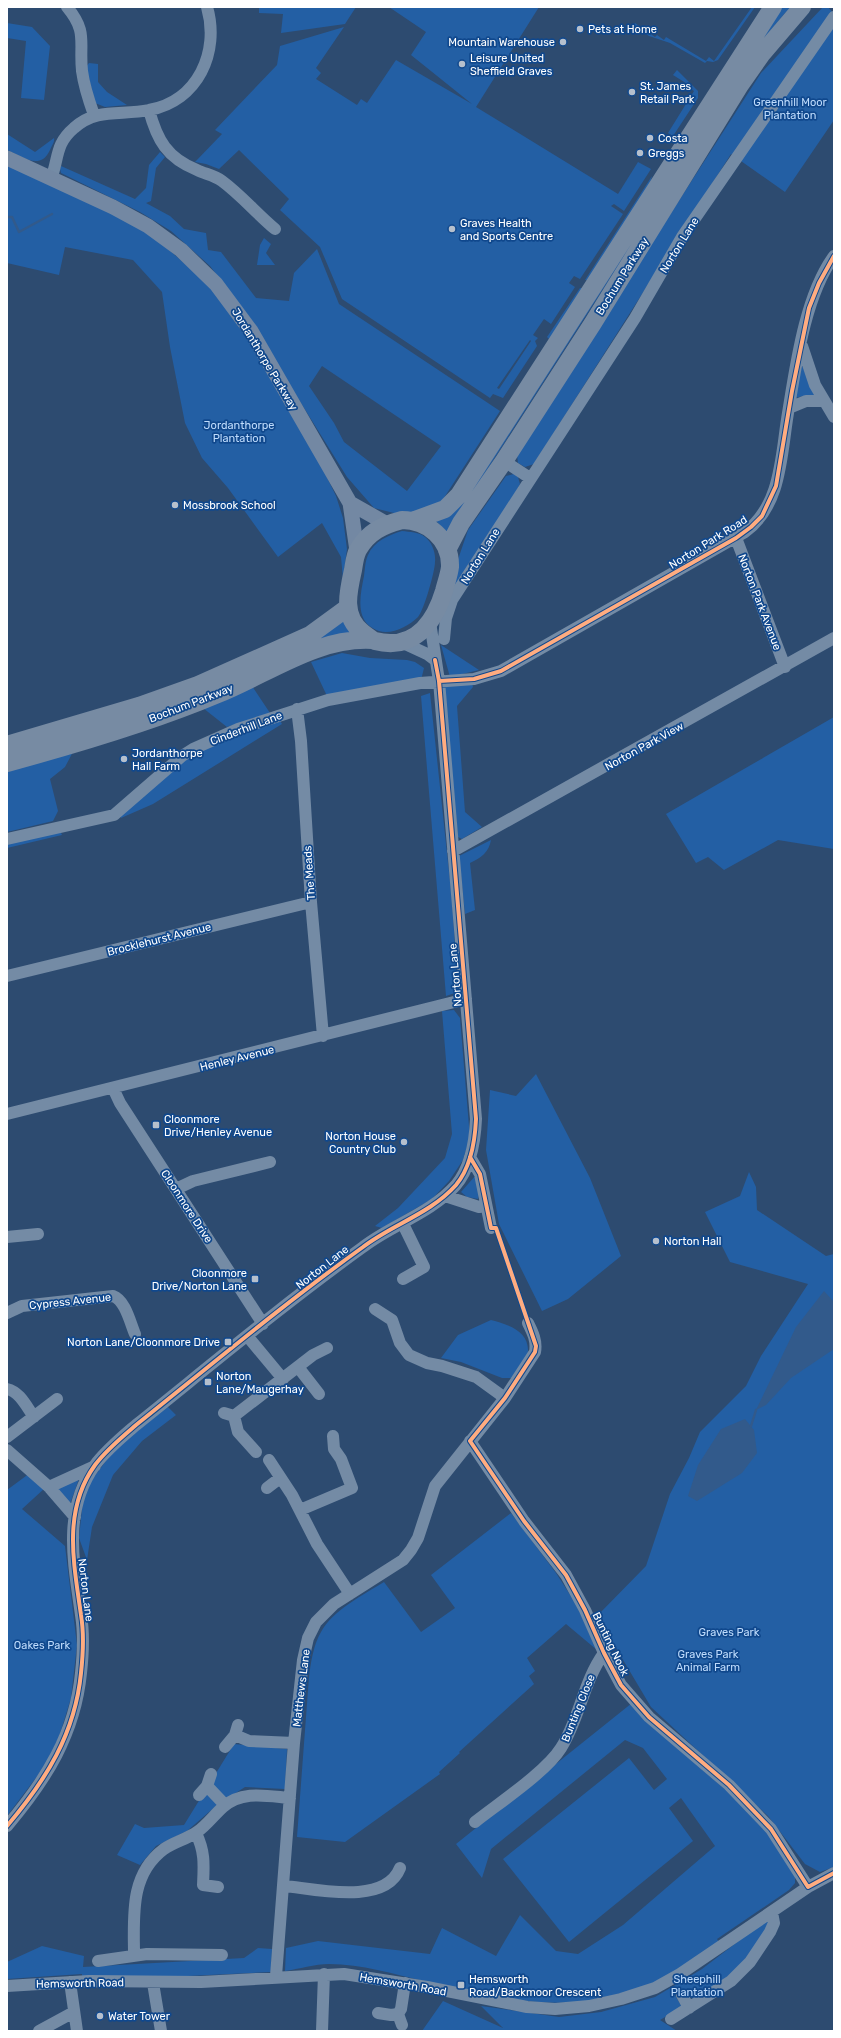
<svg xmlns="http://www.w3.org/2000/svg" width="841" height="2038" viewBox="0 0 841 2038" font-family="Rubik,sans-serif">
<rect width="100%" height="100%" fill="#2d4b70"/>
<path fill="#235fa4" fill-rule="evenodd" d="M259,7H356L345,24L281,33L283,14L259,13Z
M389,7H539L476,107L618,194L638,162L651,169L624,211L614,204L611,206L623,214L580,279L574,276L569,283L575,287L551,324L544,319L533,335L538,338L535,341L537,346L503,398L493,394L490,398L342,299L320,247L280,210L289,199L239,150L219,169L206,164L195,162L222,134L215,130L277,65L280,46L344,27L316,68L321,73L316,79L357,105L361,99L367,103L396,60L472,104L411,55L426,32ZM530,340L531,341L499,389L497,388Z
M752,7H755L718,60L713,62L707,61L705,63L670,43L649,36L633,26L635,23L655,37L657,35L664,40L666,37L706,61L709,57L714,61Z
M779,7H793L785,13L756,48Z
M823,7H828L834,14V120L785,192L731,154L534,464L525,467L518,463L517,455L523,443L761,73Z
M7,23L32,27L50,46L44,100L21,98L26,41L7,38Z
M89,63L98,64V82L107,92L127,105L105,107L95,103L86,67Z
M677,70L698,91V98L673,136L668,133L694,91L688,87L689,85L673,75Z
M724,101L447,532L435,520Z
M7,134L35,152L54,138C55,142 52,145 50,150C40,171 24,157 7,150Z
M160,152L165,157L156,168L151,201L146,203L170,216L184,229L206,233L208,250L221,252L256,298L289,301L294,273L317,249L339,304L500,411L440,504L402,515L374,508L347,477L241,307L210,266L171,231L140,212L61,173L60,169L61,166L135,199L146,188L149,165ZM322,366L441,446L407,491L344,442L334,423L309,386Z
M7,163L127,218L159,241L211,287L245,333L320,463L336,496L343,518L347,549L343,579L341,557L322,523L278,557L228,488L202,458L185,423L170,347L162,292L133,260L65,247L59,275L7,263Z
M652,176L647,194L587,280H585Z
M264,238L271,244L266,253L275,265H257L260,245Z
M580,288H585L549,339L547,337Z
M802,365L815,397L803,396L795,398Z
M514,474L518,477L520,484L514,496L453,590L449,586L468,530L506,476Z
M402,531C410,532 419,532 425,537C432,542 436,553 435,562C435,571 424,610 418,617C409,626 392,635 379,631C354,623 360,596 364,576C365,570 365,561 368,555C374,541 389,535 402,531Z
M346,617L356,634L307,643Z
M441,645L479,670L450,677Z
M342,653L370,658L407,660L415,662L424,668L421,680L327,696L311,662Z
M472,683L473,687L457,706L465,812L482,827L462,839L458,837L443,686Z
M252,686L270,713L227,727L203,708Z
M430,693L452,900L458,992L446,996L421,696Z
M834,717V849L778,840L724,870L708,857L696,863L666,814Z
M279,719L282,724L153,804L121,818L120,815L189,757L214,743Z
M75,748L65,767L50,779L58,811L53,821L7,832V768Z
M60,831L62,835L7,848V842Z
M491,840C489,852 481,858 470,863L475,910L465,914L459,856Z
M454,1010L460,1018L470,1138L463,1160L449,1181L432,1199L382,1228L375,1226L398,1208L445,1158L452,1134L442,1011Z
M536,1074L590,1178L621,1256L568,1299L542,1311L499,1224L486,1150L490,1090L516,1096Z
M749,1172L756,1187L757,1210L826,1256L834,1254V1867L820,1872L805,1864L768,1816L651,1707L597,1616L646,1566L670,1494L689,1458L700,1432L746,1386L761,1356L808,1284L730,1262L705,1212L740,1196Z
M476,1175L480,1191L478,1199L467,1197L461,1192Z
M491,1320C509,1325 530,1331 528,1354L512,1378H502L461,1362L441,1358L458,1335Z
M166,1405L176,1415L142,1441L113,1475L92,1527L87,1560L79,1538L83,1499L90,1482L115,1449Z
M30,1473L45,1488L22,1509L65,1546L77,1645L71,1698L60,1734L48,1762L7,1816V1490Z
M80,1476L70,1504L54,1489Z
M511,1513L556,1573L576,1604L597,1650L566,1624L527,1658L535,1671L529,1676L534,1684L459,1752L460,1753L439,1772L440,1774L345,1842L297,1837L309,1677C311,1662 313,1646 321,1632C333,1610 363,1595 384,1582L421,1632L455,1608L431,1575Z
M632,1703L768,1829L795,1874V1883L789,1890L717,1939L719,1942C698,1957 677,1973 653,1984C577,2018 501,1999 424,1981C393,1974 362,1964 329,1964C315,1964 299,1969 285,1971L286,1948L318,1941L430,1954L442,1928L496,1956L520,1915L556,1951L578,1954L623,1925L715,1846L681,1798L669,1808L693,1841L569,1942L503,1859L629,1758L654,1790L667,1779L643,1748L625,1740L491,1849L482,1878L456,1844Z
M234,1744L287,1749L285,1789L245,1787L216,1806L187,1831L156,1846L140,1865L117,1855L135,1824L144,1828L184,1825Z
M771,1916C768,1950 721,1983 695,2001L684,1989L675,1995L682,2007L660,2020L677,2031H422L443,2001L503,2028L481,2006L559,2017L601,2012L655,1997L702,1969Z
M42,1946L84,1956L83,1967L244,1958L258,1948L272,1949L271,1972L167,1977L82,1976V1974L7,1979V1962Z"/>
<path fill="#325a8b" d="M824,1291L834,1302V1349L791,1378L766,1405L756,1410L796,1327Z
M745,1419L754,1430L757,1453L742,1473L697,1501L688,1496L698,1465L721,1429Z"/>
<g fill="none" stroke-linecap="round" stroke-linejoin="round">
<path stroke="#325a8b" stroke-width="2.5" d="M7,217H12L19,232L52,214
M751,1426L756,1410"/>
<path stroke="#748ba5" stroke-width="12" d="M67,7C88,32 79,42 82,71C84,86 89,101 94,115
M149,110C157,140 167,158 197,170C205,174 214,175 222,181C241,195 257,214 275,229
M51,179C59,158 55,144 74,128C97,107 122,116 149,110C198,101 220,52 207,7
M802,346L815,385L834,417
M789,408L806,401H824
M504,461L530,478
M736,538L785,667
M444,639L446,618L452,600L635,318L682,237L834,17
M401,642L427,654L435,660
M297,709L301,741L311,902L323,1036
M7,839L114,815L182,756L193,749L238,729L328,700L420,683L474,679L501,671L745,532C782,505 781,454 788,413C796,364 805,296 834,256
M453,851L834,638
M7,976L311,902
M113,1088L120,1103L263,1324
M7,1114L466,999
M470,1157L480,1174L491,1228
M176,1189L193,1181L270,1162
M445,1196L479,1207L486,1206
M403,1224L424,1267L403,1279
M7,1237L38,1234
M375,1309L392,1320L400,1343L409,1355L427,1363L442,1366L476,1377L505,1398
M7,1313L22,1306L113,1296C125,1300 130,1322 135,1334
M248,1337L283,1379
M298,1367L319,1394
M7,1389C20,1392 26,1406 34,1417
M224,1413L234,1416L313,1355L327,1348
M234,1416L238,1432L256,1452
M7,1437L57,1399
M470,1441L524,1521L566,1575L585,1610L604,1653L621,1685L649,1717L729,1785L771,1829L808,1887
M7,1450L49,1487L75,1517
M269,1460L292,1495L317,1544L350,1594
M49,1487L95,1466
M267,1488L280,1478
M300,1510L352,1488L341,1459L334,1449L333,1436
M235,1735L249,1741L294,1743
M225,1747L235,1735L238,1725
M207,1786L225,1805
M199,1795L207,1786L211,1774
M475,1822C499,1803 546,1772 561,1748C580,1718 583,1682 604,1653
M7,1826C46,1780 75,1734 81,1673C83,1655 84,1633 81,1615C74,1564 62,1511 95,1465C106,1450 122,1437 136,1425C211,1365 285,1303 363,1247C393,1224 430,1214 456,1185C471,1167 475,1142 476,1119L439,681L430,622
M196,1833C205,1852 204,1864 203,1885L218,1887
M285,1886C315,1889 385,1906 400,1868
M134,1956C134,1917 129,1875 164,1849C174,1842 187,1839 197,1832C207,1825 214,1815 223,1807C242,1790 267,1796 290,1798
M98,1961L147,1954L222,1955
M276,1976L294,1743L303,1660L308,1638L316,1622L334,1604L403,1560L411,1550L418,1538L435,1486L505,1398L535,1352C537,1341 533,1333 528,1323
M70,1982L77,2031
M153,1983L161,2031
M7,1986L89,1981L201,1982L344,1974L427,1987L527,2007L555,2009L589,2006L621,1999L655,1988L680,1974L808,1887L834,1873
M682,1995L689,2008
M378,2013L391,2015L398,2014L401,2009L405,1983
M398,2014L402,2025
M671,2019L731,1981L750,1962L770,1932L774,1923L772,1912
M39,2031L74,2012
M322,2031L324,1974"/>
<path stroke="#7388a3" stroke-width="15" d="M7,158L113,207L148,226L181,250L216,284L251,331L350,503L357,551
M350,503L387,524"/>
<path stroke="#778ba3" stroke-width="18" d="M402,520C427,520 451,539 450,567C449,575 446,583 444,591C434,624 413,651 375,641C370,639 366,635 362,632C342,616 348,592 353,570C354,564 355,555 358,550C368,532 383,525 402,520Z
M415,520L445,509L459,495L773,7
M447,550L461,523L504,461L593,323L740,85L761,55L802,7
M7,745L139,706L198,685L310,635L347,608
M7,763C77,744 152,722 218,694C268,674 317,637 372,640"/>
<defs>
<path id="cycleway" d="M439,681L474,679L501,671L736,538L751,527L762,516L776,486L792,391L809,308L819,283L834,256
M470,1157L480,1174L491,1228H496L536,1346L535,1352L505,1398L470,1441L524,1521L566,1575L585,1610L604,1653L621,1685L649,1717L729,1785L771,1829L808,1887L834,1873
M7,1826C46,1780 75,1734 81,1673C83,1655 84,1633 81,1615C74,1564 62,1511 95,1465C106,1450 122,1437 136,1425C211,1365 285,1303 363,1247C393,1224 430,1214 456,1185C471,1167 475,1142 476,1119L439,681L435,660"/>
</defs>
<use href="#cycleway" stroke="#10488d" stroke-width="6"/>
<use href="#cycleway" stroke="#ffac80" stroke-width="4"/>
</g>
<g fill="#b6c0cd" stroke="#10488d" stroke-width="1.5">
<circle cx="580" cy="29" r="4"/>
<circle cx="563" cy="42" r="4"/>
<circle cx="462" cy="64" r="4"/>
<circle cx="632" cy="92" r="4"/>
<circle cx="650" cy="138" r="4"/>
<circle cx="640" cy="153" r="4"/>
<circle cx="452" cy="229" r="4"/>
<circle cx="175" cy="505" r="4"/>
<circle cx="124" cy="759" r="4"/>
<rect x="152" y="1121" width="8" height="8" rx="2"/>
<circle cx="404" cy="1142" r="4"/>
<circle cx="656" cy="1241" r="4"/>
<rect x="251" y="1275" width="8" height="8" rx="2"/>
<rect x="224" y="1338" width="8" height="8" rx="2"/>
<rect x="204" y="1378" width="8" height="8" rx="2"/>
<rect x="457" y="1981" width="8" height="8" rx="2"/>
<circle cx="100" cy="2016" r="4"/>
</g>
<g text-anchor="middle" stroke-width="3.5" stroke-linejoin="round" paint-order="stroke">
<g font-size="11" fill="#fff" stroke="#10488d" text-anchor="start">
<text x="588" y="33">Pets at Home</text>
<text x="555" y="46" text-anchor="end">Mountain Warehouse</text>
<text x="470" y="62">Leisure United<tspan x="470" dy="13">Sheffield Graves</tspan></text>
<text x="640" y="90">St. James<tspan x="640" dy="13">Retail Park</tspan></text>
<text x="658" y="142">Costa</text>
<text x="648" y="157">Greggs</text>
<text x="460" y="227">Graves Health<tspan x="460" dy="13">and Sports Centre</tspan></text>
<text x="183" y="509">Mossbrook School</text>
<text x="132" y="757">Jordanthorpe<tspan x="132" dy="13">Hall Farm</tspan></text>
<text x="164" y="1123">Cloonmore<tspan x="164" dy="13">Drive/Henley Avenue</tspan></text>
<text x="396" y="1140" text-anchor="end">Norton House<tspan x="396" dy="13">Country Club</tspan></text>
<text x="664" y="1245">Norton Hall</text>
<text x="247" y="1277" text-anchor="end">Cloonmore<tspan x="247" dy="13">Drive/Norton Lane</tspan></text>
<text x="220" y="1346" text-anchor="end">Norton Lane/Cloonmore Drive</text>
<text x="216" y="1380">Norton<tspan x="216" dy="13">Lane/Maugerhay</tspan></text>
<text x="469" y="1983">Hemsworth<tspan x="469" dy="13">Road/Backmoor Crescent</tspan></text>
<text x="108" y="2020">Water Tower</text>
</g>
<g font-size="11" fill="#bfdcfd" stroke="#10488d">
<text x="790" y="106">Greenhill Moor<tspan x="790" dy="13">Plantation</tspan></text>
<text x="239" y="429">Jordanthorpe<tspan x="239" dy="13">Plantation</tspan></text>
<text x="729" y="1636">Graves Park</text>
<text x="42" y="1649">Oakes Park</text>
<text x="708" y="1658">Graves Park<tspan x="708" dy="13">Animal Farm</tspan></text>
<text x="697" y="1983">Sheephill<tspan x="697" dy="13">Plantation</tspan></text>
</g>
<g font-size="11" fill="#fff" stroke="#10488d">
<text transform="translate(679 245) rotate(-58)" y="4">Norton Lane</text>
<text transform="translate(622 276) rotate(-58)" y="4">Bochum Parkway</text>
<text transform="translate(265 359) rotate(59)" y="4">Jordanthorpe Parkway</text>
<text transform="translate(708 542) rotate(-32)" y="4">Norton Park Road</text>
<text transform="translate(480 556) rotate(-58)" y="4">Norton Lane</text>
<text transform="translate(760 602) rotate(69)" y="4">Norton Park Avenue</text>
<text transform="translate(191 703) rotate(-21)" y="4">Bochum Parkway</text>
<text transform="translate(246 728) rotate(-21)" y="4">Cinderhill Lane</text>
<text transform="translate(644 746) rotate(-29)" y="4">Norton Park View</text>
<text transform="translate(309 873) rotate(-94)" y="4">The Meads</text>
<text transform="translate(159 939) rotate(-14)" y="4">Brocklehurst Avenue</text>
<text transform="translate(455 975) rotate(-95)" y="4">Norton Lane</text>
<text transform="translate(237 1058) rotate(-14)" y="4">Henley Avenue</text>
<text transform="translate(187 1206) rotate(57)" y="4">Cloonmore Drive</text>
<text transform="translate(322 1267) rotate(-38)" y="4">Norton Lane</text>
<text transform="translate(70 1301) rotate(-6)" y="4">Cypress Avenue</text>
<text transform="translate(86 1590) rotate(83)" y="4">Norton Lane</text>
<text transform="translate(611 1644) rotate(64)" y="4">Bunting Nook</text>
<text transform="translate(301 1688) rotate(-83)" y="4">Matthews Lane</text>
<text transform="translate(578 1708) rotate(-68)" y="4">Bunting Close</text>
<text transform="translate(80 1983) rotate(-1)" y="4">Hemsworth Road</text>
<text transform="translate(403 1984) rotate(10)" y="4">Hemsworth Road</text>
</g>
</g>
<rect width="841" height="2038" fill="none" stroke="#ffffff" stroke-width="16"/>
</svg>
